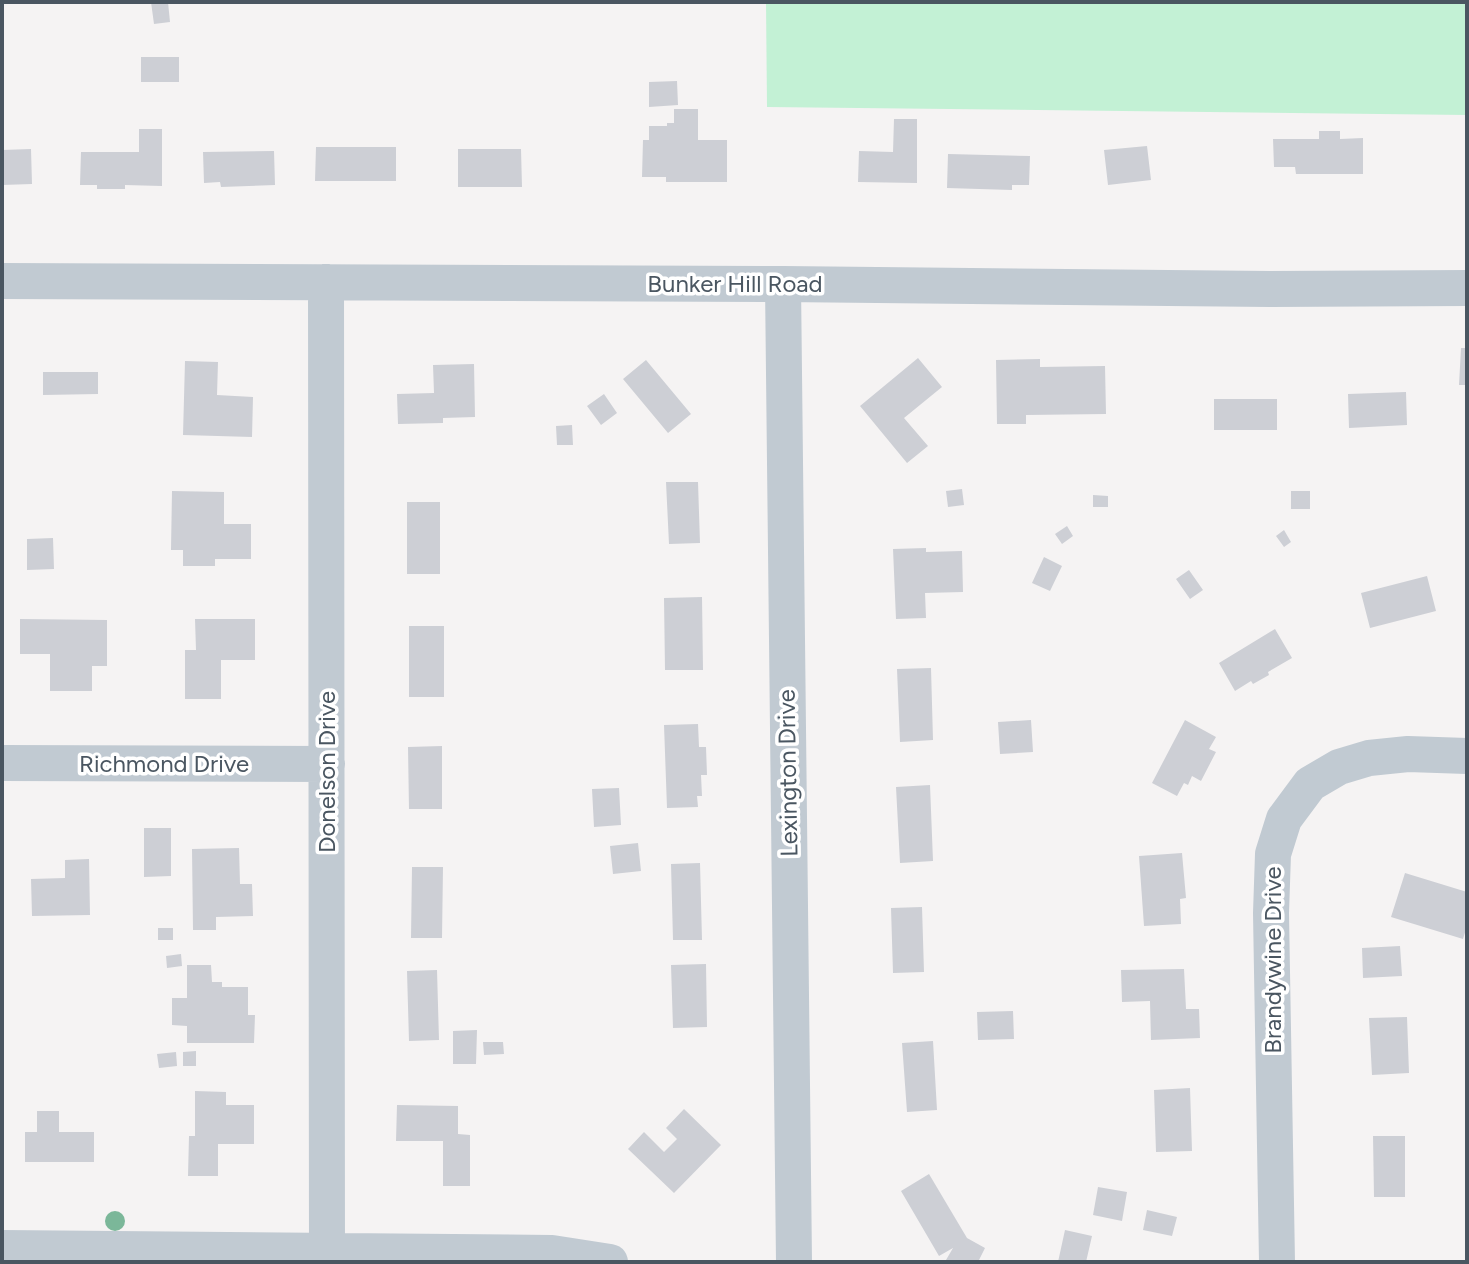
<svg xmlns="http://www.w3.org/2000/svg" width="1469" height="1264" viewBox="0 0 1469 1264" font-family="Figtree,sans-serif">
<rect width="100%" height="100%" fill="#f5f3f3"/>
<path fill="#c3f1d5" d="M766,2H1467V115L767,107Z"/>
<path fill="#cdcfd5" d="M151,2H168L170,22L154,24Z
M141,57H179V82H141Z
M677,81L678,105L649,107V82Z
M674,109H698V140H727V182H666V177H642L643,140H649V126H667V123H674Z
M894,119H917V183L858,182L859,151L893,152Z
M139,129H162V186L125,185V189H97V185H80L81,152H139Z
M1319,131H1340V139L1363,138V174H1296L1295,167H1274L1273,139H1319Z
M1147,146L1151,180L1108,185L1104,150Z
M316,147H396V181H315Z
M31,149L32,184L2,185V150Z
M458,149H521L522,187H458Z
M274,151L275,185L221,187L220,182L204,183L203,152Z
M948,154L1030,156L1029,185H1012V190L947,188Z
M1461,348H1467V385H1459Z
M918,358L942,387L904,418L928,446L907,463L860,406Z
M1040,359V367L1105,366L1106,414L1026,415V424H997L996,360Z
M646,360L691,414L668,433L623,379Z
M185,361L218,362L217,395L253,397L252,437L183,435Z
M474,364L475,417L443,418V423L398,424L397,394L434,393L433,365Z
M43,372H98V394L43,395Z
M1406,392L1407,425L1349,428L1348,394Z
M604,394L617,413L601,425L587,406Z
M1214,399H1277V430H1214Z
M572,425L573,445H557L556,426Z
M666,482H698L700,543L669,544Z
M962,489L964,505L948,507L946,491Z
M172,491L224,492V524H251V559H215V566H183V550H171Z
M1291,491H1310V509H1291Z
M1093,495L1108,496V507H1093Z
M407,502H440V574H407Z
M1067,526L1073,536L1062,544L1055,534Z
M1284,530L1291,542L1284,547L1276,536Z
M53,538L54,569L27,570V539Z
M926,548V552L962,551L963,592L925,593L926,618L896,619L893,549Z
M1044,557L1062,566L1050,591L1032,583Z
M1189,570L1203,590L1190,599L1176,579Z
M1427,576L1436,611L1370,628L1361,593Z
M702,597L703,670H665L664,598Z
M20,619L107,620V666H92V691H50V654H20Z
M195,619H255V660H221V699H185V650H196Z
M409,626H444V697H409Z
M1275,629L1292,658L1268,672L1269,675L1253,684L1251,681L1235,691L1219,663Z
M931,668L933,740L900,742L897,669Z
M1031,720L1033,752L1000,754L998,722Z
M1185,720L1216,737L1209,749L1216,752L1201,781L1192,776L1188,785L1184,783L1177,796L1152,783Z
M698,724L699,747H706L707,775H701L702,796H697L698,807L667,808L664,725Z
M442,746V809H409L408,747Z
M930,785L933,861L900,863L896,787Z
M619,788L621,825L594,827L592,789Z
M144,828H171V876L144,877Z
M638,843L641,871L613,874L610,846Z
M239,848L240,884H252L253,916L216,917V930H193L192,849Z
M1182,853L1186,898L1180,899L1181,924L1144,926L1139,856Z
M89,859L90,915L32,916L31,879L65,878V860Z
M700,863L702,940H673L671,864Z
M412,867H443L442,938H411Z
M1405,873L1467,892V926L1463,939L1391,917Z
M922,907L924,972L893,973L891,908Z
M158,928H173V940H158Z
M1400,946L1402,976L1363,978L1362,948Z
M181,954L182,966L167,968L166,956Z
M706,964L707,1027L673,1028L671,965Z
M187,965H211L212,982H222V987H248V1015H255L254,1043H187V1026L172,1025V998H187Z
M1184,969L1186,1009H1199L1200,1038L1151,1040L1150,1001L1122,1002L1121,970Z
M437,970L439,1040L409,1041L407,971Z
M1013,1011L1014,1039L978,1040L977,1012Z
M1407,1017L1409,1073L1372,1075L1369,1018Z
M477,1030L476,1064H453V1031Z
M933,1041L937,1110L907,1112L902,1043Z
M483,1042H503L504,1054L484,1055Z
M196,1051V1066H183V1052Z
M176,1052L177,1066L159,1068L157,1054Z
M1190,1088L1192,1151L1156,1152L1154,1090Z
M195,1091L226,1092V1105H254V1144H218V1176H188L189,1136H195Z
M397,1105L458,1106V1134L470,1135V1186H443V1141H396Z
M684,1109L721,1145L674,1193L628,1149L644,1132L664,1152L677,1139L666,1128Z
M37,1111H59V1132H94V1162H25V1132H37Z
M1373,1136H1405V1197H1374Z
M929,1174L967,1238L985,1248L978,1262H950L946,1260L953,1248L939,1256L901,1191Z
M1098,1187L1127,1192L1122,1221L1093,1215Z
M1147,1210L1177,1217L1172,1236L1143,1230Z
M1065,1230L1092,1236L1086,1262H1058Z"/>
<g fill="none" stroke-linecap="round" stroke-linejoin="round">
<path stroke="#c1cad2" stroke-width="36" d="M2,281L783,284L1270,289L1467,288
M326,282L327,1262
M783,284L794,1262
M2,763L327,764
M2,1248L552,1253L610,1262
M1277,1262L1271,913L1273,854L1284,819L1310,784L1339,767L1369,758L1408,754L1467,756"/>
</g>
<circle fill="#7bb799" cx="115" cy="1221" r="10"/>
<g text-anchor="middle" stroke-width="7" stroke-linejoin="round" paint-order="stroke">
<g font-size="24" fill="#4a5661" stroke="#fff">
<text x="735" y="292">Bunker Hill Road</text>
<text x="164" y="772">Richmond Drive</text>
<text transform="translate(327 772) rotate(-90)" y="8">Donelson Drive</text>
<text transform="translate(788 773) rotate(-91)" y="8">Lexington Drive</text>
<text transform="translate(1273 960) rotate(-90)" y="8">Brandywine Drive</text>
</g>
</g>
<rect width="1469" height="1264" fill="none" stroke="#4a5661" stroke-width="8"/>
</svg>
